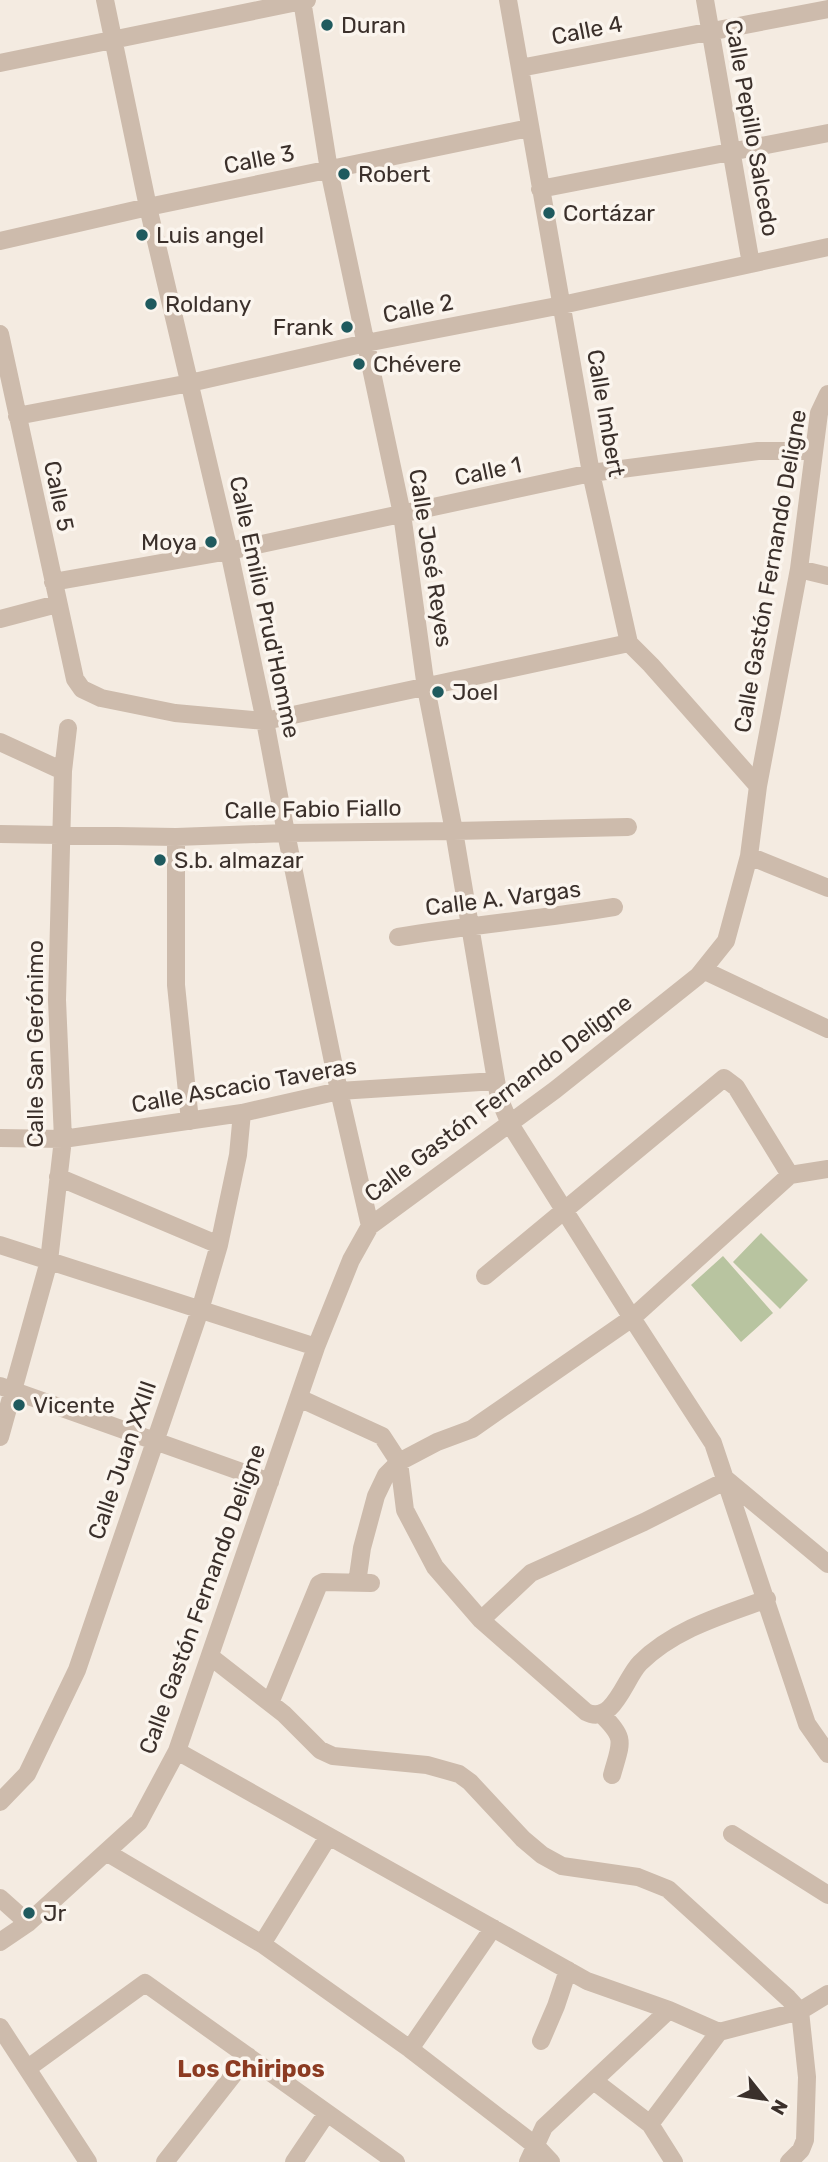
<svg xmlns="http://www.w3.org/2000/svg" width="828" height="2162" viewBox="0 0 828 2162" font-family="Rubik,sans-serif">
<rect width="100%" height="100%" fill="#f4ebe1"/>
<path fill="#b8c4a0" d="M761,1233L808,1280L780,1309L733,1262Z
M723,1256L773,1313L741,1342L691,1285Z"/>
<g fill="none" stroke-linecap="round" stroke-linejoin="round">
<path stroke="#cdbbac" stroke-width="18" d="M105,0L148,207L229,551L265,721L286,833L339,1091L370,1226
M302,0L329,170L402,514L426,688L454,831L499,1098L510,1124L632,1318L713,1443L807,1724L828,1754
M508,0L591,473L629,643L651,665L758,786
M705,0L751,264
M0,63L307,0
M520,68L828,9
M540,189L828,133
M0,241L148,207L529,128
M0,334L75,679L82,689L101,698L175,713L265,721L629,643
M17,416L190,383L366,343L562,305L828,247
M799,569L828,576
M53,582L229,551L591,473L758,451H813
M0,619L57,604
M0,742L63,771
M0,834L176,837L286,833L454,831L628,827
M176,837V985L190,1121
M749,856L828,888
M398,937C470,925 542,919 614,907
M703,970L828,1029
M0,1138L63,1139L242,1113L339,1091L496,1081
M58,1177L219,1245
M0,1245L316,1347
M485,1276L724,1078L736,1087L790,1175
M0,1386L270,1482
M299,1398L382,1436L399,1462L405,1510L435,1567L481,1620L586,1712C613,1726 625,1678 640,1663C674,1629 723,1615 767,1599
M0,1437L49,1261L63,1139L57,1000L63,771L68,728
M357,1583L362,1548L376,1496L386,1475L399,1462L437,1442L472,1429L632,1318L790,1175L828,1169
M481,1620L531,1573L644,1522L727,1480L828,1564
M211,1657L284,1714L320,1750L333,1756L427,1765L459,1774L470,1782L523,1839L542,1855L562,1866L638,1877L668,1889L788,1998L800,2011L807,2077L805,2140L801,2150L789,2162
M270,1703L319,1584L323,1582L371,1583
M601,1714C627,1739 621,1742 612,1775
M177,1751L587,1981L669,2010L719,2032
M0,1802L27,1774L77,1670L200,1310L219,1245L238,1155L242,1113
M732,1834L828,1895
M106,1852L262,1944L410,2049L536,2146L551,2162
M0,1898L28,1923
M0,1942L28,1923L139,1822L177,1751L316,1347L351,1260L370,1226L555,1090L698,976L726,941L749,856L758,786L799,569L819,413L828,394
M262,1944L328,1837
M0,2027L88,2162
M541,2041L556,2006L568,1970
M410,2049L493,1928
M28,2068L145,1983L396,2162
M594,2081L650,2124
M165,2162L248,2056
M294,2162L327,2113
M528,2162L544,2127L669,2010
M674,2162L650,2124L719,2032L800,2011L828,1994"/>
</g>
<g fill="#1f5a5e" stroke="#fbf5ee" stroke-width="2.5">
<circle cx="327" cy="25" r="7"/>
<circle cx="344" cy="174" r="7"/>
<circle cx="549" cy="213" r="7"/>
<circle cx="142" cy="235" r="7"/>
<circle cx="151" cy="304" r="7"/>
<circle cx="347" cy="327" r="7"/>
<circle cx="359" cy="364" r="7"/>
<circle cx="211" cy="542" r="7"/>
<circle cx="438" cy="692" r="7"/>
<circle cx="160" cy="860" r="7"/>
<circle cx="19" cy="1405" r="7"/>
<circle cx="29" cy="1913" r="7"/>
</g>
<g text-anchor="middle" stroke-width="7" stroke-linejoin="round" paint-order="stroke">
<g font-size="23" fill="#3b302b" stroke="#fbf5ee" text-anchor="start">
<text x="341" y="33">Duran</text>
<text x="358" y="182">Robert</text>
<text x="563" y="221">Cortázar</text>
<text x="156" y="243">Luis angel</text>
<text x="165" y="312">Roldany</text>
<text x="333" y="335" text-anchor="end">Frank</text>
<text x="373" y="372">Chévere</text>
<text x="197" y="550" text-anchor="end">Moya</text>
<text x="452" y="700">Joel</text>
<text x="174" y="868">S.b. almazar</text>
<text x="33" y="1413">Vicente</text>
<text x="43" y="1921">Jr</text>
</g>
<g font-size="23" fill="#3b302b" stroke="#fbf5ee">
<text transform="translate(587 30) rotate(-11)" y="8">Calle 4</text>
<text transform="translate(752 128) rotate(80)" y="8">Calle Pepillo Salcedo</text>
<text transform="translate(259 159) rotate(-11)" y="8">Calle 3</text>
<text transform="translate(418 308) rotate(-11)" y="8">Calle 2</text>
<text transform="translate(606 413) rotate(80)" y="8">Calle Imbert</text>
<text transform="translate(488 471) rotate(-12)" y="8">Calle 1</text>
<text transform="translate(59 496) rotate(78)" y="8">Calle 5</text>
<text transform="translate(431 558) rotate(81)" y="8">Calle José Reyes</text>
<text transform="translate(770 571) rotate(-80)" y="8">Calle Gastón Fernando Deligne</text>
<text transform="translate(265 607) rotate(78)" y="8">Calle Emilio Prud'Homme</text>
<text transform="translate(313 809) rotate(-1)" y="8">Calle Fabio Fiallo</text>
<text transform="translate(503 898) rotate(-7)" y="8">Calle A. Vargas</text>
<text transform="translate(35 1044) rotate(-90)" y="8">Calle San Gerónimo</text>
<text transform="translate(244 1085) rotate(-10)" y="8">Calle Ascacio Taveras</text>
<text transform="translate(498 1098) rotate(-37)" y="8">Calle Gastón Fernando Deligne</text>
<text transform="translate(122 1460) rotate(-71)" y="8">Calle Juan XXIII</text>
<text transform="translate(202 1599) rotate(-70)" y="8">Calle Gastón Fernando Deligne</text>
</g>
<g font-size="24" font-weight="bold" fill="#8c3b22" stroke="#fbf5ee">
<text x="251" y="2077">Los Chiripos</text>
</g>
</g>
<g transform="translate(765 2099) rotate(120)" stroke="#fbf5ee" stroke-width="5" paint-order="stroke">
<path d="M0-5L12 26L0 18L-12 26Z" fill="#3b302b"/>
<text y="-10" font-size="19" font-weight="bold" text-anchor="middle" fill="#3b302b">N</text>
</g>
</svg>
